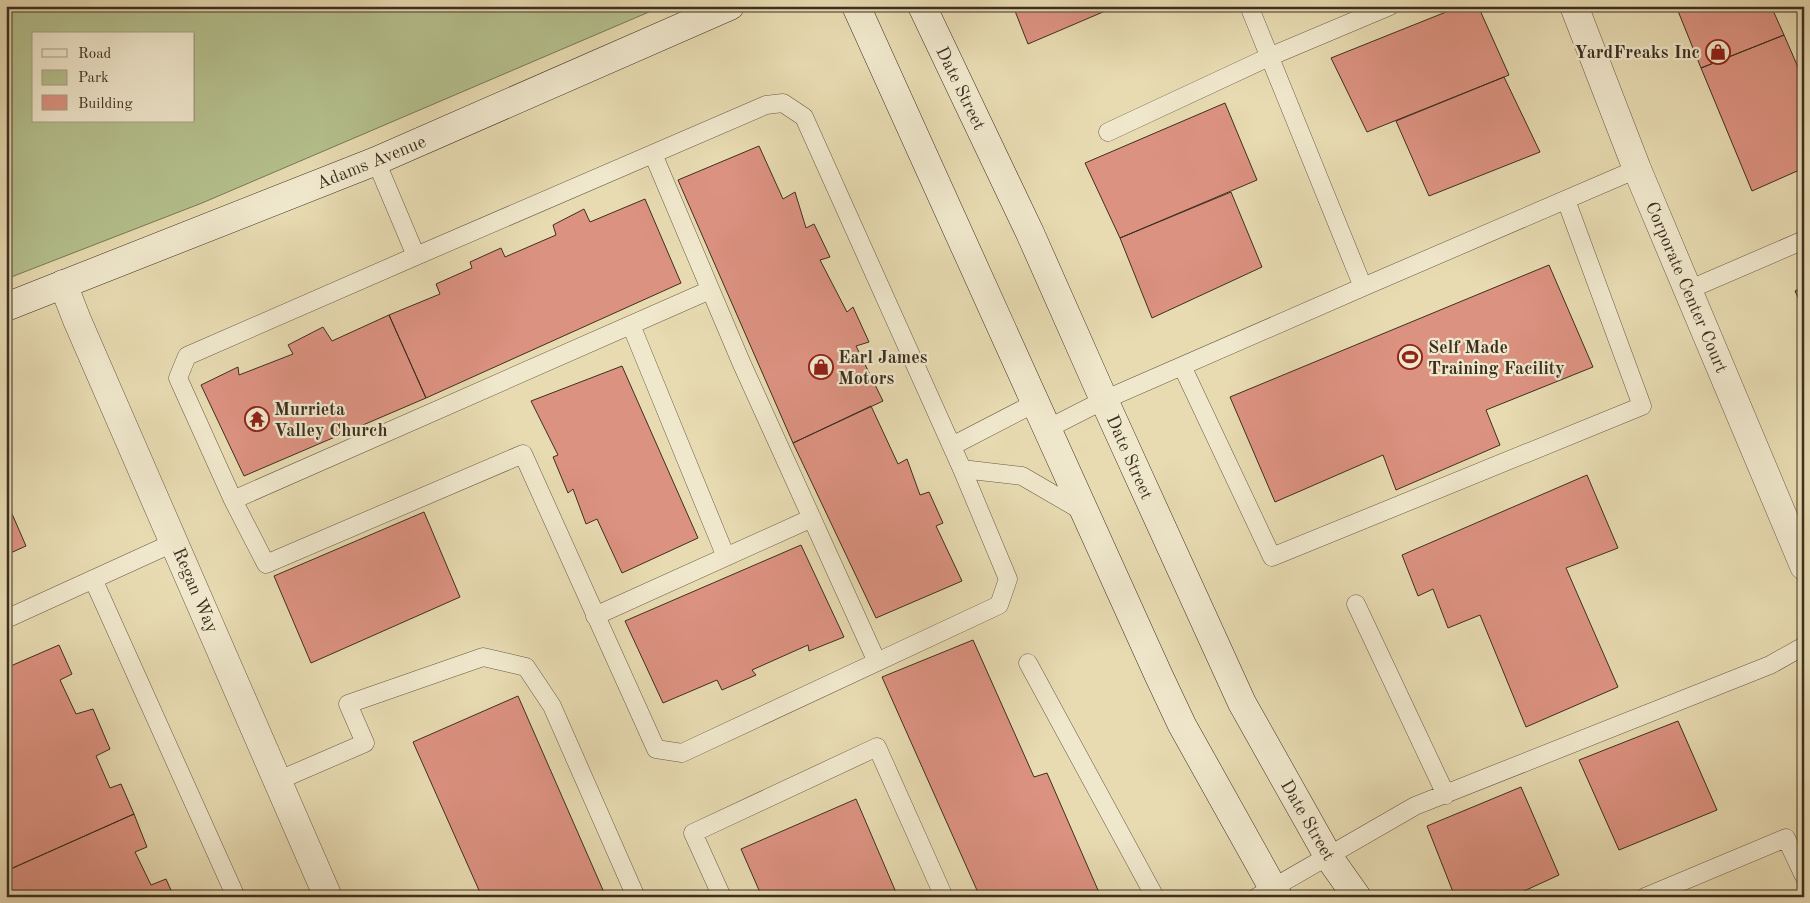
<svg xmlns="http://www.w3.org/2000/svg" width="1810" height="903" viewBox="0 0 1810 903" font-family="'Old Standard TT',serif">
<rect width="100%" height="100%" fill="#e8dbb2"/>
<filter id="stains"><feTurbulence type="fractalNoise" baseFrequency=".004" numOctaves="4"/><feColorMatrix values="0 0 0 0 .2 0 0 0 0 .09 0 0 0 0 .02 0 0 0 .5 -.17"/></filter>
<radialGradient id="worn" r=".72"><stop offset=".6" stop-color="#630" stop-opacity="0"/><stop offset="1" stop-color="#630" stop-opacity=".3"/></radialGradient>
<path fill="#b4c08d" stroke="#787856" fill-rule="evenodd" d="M6,6H663L202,203L6,279ZM34,34H194V121H34Z"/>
<path fill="#dc9281" stroke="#3d2f20" d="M1013,6H1117L1028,44Z
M1461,6H1478L1509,75L1367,132L1331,58Z
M1676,6H1771L1784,35L1701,68Z
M1784,35L1804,81V168L1752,191L1701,68Z
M1504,77L1540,152L1429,196L1396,121Z
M1225,103L1257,180L1120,238L1085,163Z
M759,146L783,199L795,192L806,228L814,224L830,257L820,260L847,312L853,307L869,342L856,346L883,401L793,443L678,180Z
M1231,192L1262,267L1152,318L1120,238Z
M645,199L681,283L426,398L389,315L440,294L436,284L472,268L470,262L501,248L505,257L556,235L553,225L584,209L590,222Z
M1549,265L1593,367L1486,410L1500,445L1396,490L1383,455L1275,502L1230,397Z
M1804,287V310L1795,291Z
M389,315L426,398L244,476L201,385L238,367L239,375L293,354L288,345L323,327L332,341Z
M622,366L698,538L622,573L597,519L586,524L573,489L568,493L553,457L558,455L531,401Z
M871,406L898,464L907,459L920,495L929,492L943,523L936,526L962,581L876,618L793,443Z
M1587,475L1618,548L1566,568L1618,687L1526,727L1480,615L1448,628L1433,589L1418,596L1402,555Z
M6,500L26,546L6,555Z
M424,512L460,597L311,663L274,576Z
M801,545L844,637L809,651L808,645L752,670L756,675L722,690L717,680L663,703L625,621Z
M973,640L1034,777L1047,773L1101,897H980L882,677Z
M59,645L72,674L60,680L76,714L93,709L110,749L96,756L110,788L121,784L134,814L6,871V668Z
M518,696L606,897H482L413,742Z
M1678,721L1717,810L1619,850L1579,760Z
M1521,787L1559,875L1511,897H1455L1427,826Z
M856,799L898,897H762L741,849Z
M134,814L147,847L135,852L151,885L166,879L174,897H6V871Z"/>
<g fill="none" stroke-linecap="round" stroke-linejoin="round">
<defs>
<path id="lane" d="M1108,132L1269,57L1390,6
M653,154L741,362L877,662
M376,161L416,256L187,356L178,378L233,500L266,564L523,454L656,749L682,753L999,605L1008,579L962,469L804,117L783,103L766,105L416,256
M1363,287L1637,169
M1688,290L1804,240
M631,325L726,557
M1182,366L1272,557L1642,406L1566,200
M1047,429L1104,400L1363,287L1249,6
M952,446L1035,403
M962,469L1022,476L1084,512
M233,500L710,290
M93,579L236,897
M1356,604L1446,795
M595,616L812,518
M6,619L175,542
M1028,663L1155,897
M277,781L365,743L348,704L483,657L526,667L552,706L636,897
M722,897L693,833L877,747L944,897
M1257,897L1415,806L1770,665L1804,646
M1645,897L1786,838L1804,876"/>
<path id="street" d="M1574,6L1637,169L1804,566
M63,284L77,320L328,897"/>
<path id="secondary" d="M856,6L1158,674L1182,725L1278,897
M922,6L1030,233L1104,400L1242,703L1328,856L1357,897
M6,307L376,161L730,6"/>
</defs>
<use href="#lane" stroke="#685a44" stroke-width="19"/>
<use href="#street" stroke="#685a44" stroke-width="29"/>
<use href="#secondary" stroke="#3d2f20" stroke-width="29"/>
<use href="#lane" stroke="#f0e8cd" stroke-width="18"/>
<use href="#street" stroke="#f0e8cd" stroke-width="28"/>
<use href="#secondary" stroke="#f0e8cd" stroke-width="28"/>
</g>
<defs>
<symbol id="shop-ring" viewBox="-11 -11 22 22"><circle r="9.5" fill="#f0e8cd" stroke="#8f2418" stroke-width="1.5"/><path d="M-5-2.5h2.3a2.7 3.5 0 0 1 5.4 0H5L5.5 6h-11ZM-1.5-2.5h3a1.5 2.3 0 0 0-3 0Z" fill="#8f2418"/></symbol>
<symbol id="stadium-ring" viewBox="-11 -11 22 22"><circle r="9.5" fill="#f0e8cd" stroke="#8f2418" stroke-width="1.5"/><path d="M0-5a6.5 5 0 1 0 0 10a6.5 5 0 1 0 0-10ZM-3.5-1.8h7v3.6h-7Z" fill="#8f2418"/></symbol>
<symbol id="temple-ring" viewBox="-11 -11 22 22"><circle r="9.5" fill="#f0e8cd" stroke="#8f2418" stroke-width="1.5"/><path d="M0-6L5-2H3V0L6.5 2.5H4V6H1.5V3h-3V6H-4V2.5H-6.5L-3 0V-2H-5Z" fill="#8f2418"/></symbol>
</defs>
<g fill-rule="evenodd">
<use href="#shop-ring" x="1704" y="38" width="28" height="28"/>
<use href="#stadium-ring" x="1396" y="343" width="28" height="28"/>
<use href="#shop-ring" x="807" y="353" width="28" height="28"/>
<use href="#temple-ring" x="243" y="405" width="28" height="28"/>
</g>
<g text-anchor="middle" stroke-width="4.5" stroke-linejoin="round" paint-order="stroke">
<g font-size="18" font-weight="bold" fill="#3d2f20" stroke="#f0e8cd" text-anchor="start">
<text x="1700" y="58" text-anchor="end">YardFreaks Inc</text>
<text x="1428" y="353">Self Made<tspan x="1428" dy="21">Training Facility</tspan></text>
<text x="838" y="363">Earl James<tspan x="838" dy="21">Motors</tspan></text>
<text x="274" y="415">Murrieta<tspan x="274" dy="21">Valley Church</tspan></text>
</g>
<g font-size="18" fill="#3d2f20" stroke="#f0e8cd">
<text transform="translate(961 88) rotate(64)" y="6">Date Street</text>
<text transform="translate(371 162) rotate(-22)" y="6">Adams Avenue</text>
<text transform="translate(1687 287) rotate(67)" y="6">Corporate Center Court</text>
<text transform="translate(1130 457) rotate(66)" y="6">Date Street</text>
<text transform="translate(196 590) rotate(67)" y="6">Regan Way</text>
<text transform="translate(1308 820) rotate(60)" y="6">Date Street</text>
</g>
</g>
<rect width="1810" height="903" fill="none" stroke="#e8dbb2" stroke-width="25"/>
<rect x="8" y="8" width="1795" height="888" fill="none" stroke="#3d2f20" stroke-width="2.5"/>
<rect x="12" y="12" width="1785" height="878" fill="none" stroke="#3d2f20"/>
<rect x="32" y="32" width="162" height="90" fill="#f0e8cd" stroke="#a89e88"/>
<rect x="42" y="49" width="25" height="8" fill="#f0e8cd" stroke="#a89e88"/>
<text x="78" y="58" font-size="15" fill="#3d2f20">Road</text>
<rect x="42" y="70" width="25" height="15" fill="#b4c08d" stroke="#a89e88"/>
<text x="78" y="82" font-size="15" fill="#3d2f20">Park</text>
<rect x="42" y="95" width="25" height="15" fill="#dc9281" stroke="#a89e88"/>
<text x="78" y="108" font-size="15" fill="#3d2f20">Building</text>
<rect width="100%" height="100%" filter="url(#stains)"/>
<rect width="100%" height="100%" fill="url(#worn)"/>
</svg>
